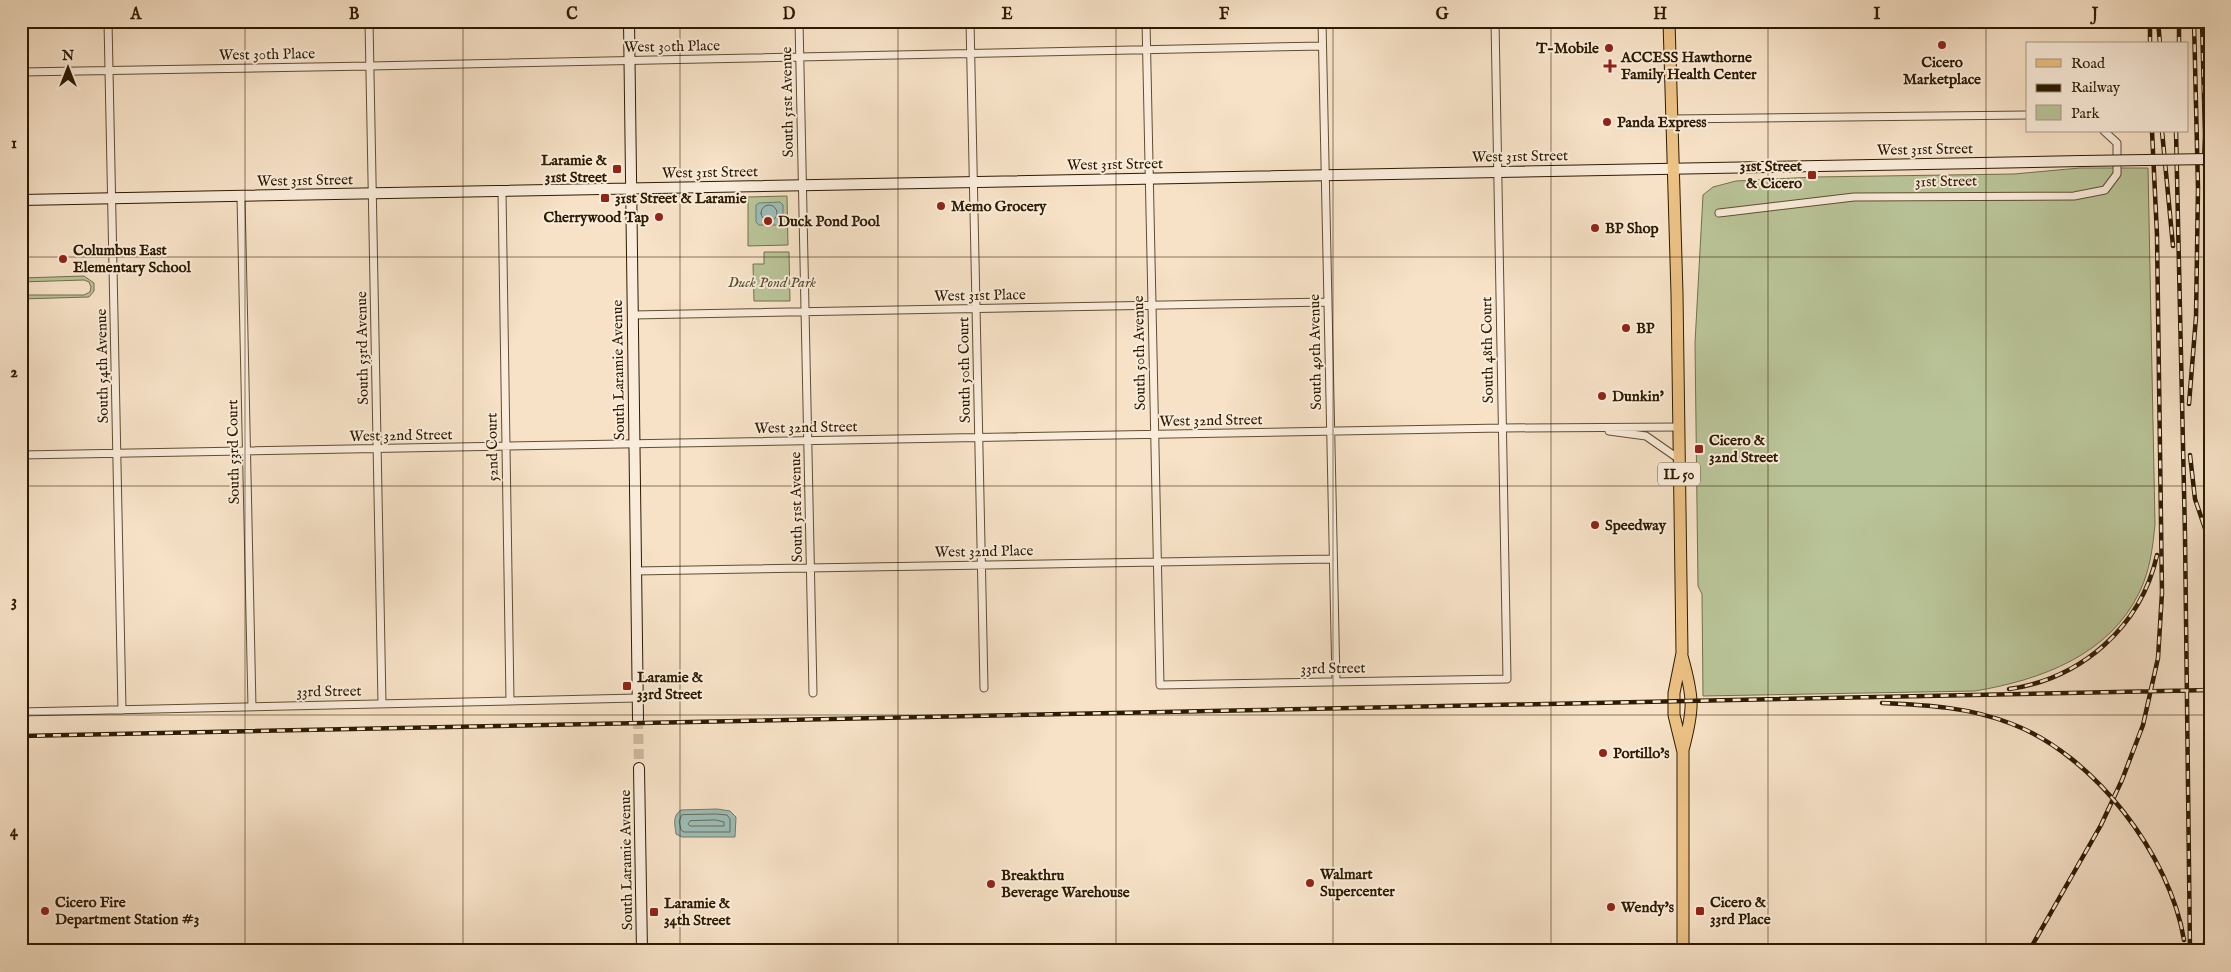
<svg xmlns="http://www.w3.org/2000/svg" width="2231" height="972" viewBox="0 0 2231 972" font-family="'IM FELL English',serif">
<rect width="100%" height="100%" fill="#f7e2c7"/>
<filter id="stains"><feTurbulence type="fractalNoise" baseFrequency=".004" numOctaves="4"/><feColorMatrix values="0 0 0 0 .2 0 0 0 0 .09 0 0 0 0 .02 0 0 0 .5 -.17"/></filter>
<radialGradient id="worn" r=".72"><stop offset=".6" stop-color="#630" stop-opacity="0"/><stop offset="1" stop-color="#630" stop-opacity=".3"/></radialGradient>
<path fill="#b9c498" stroke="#73704c" d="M2080,168H2148L2155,524C2153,546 2150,570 2140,591C2110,655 2041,680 1975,691L1703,696L1702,594L1698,586L1695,343L1703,195L1713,187L1736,181L1814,177L2014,174Z
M787,196L788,245L748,246V197Z
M764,252H789L790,301H754L753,264H764Z
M84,276L94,283V291L89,297L21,299V295H84L90,292L91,287L89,282L84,280L21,282V278Z"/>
<path fill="#9dbdb8" stroke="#707c6f" d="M780,202L783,205V221L780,225H759L756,222V205L759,203Z
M717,809L730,811L736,817L735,837H682L676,834C675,825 672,816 681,810Z"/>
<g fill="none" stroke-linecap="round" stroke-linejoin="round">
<path stroke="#656c5c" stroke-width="1" d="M761 213a8 8 0 1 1 16 0a8 8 0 1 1-16 0Z
M716,814L727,815L730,819V832H684L681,830L679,821L682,815Z
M716,820L724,822V826H690L688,824L690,821Z"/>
<path stroke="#cfba9f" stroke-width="10" stroke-dasharray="10 5" stroke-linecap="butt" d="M638,719L639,768"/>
<defs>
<path id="minor" d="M108,21L122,710
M369,21L382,704
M799,21L813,693
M970,21L984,688
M1146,21L1160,685L1507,679L1495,21
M1322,21L1336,682
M21,72L370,66L1322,46
M1673,119L2027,115
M502,192L510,701
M241,197L252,707
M1719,213L1854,197L2074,196L2105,190L2117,174V143L2104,131
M633,315L1328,302
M1609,431L1646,436L1679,459
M21,455L1502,428L1679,427
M636,571L1333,559
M21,712L637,698"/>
<path id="secondary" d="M629,21L638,719
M21,200L2082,161
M639,768L642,951"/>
<path id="primary" d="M1669,21L1677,294L1682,653L1674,693V715L1683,752V951
M1682,656C1694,699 1694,708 1683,750"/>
</defs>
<use href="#minor" stroke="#604d32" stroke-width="9"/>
<use href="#secondary" stroke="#2d1b01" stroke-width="12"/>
<use href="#primary" stroke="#2d1b01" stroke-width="13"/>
<use href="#minor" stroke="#faecdb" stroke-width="7"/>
<use href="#secondary" stroke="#faecdb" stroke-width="10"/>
<use href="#primary" stroke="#ecc184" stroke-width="11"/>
<defs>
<path id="rail" d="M2150,21V44
M2158,21L2160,44
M2179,21V44
M2202,21L2205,135L2204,164
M2162,131L2173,246
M2176,131L2185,535L2190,951
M2189,404L2196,317L2198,188L2194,21
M2190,455L2195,499L2210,543
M2009,689C2081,679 2141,627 2157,555
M1882,703C1927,705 1969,707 2012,724C2094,755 2170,855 2184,940
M21,736L2210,690
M2029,951L2101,825L2122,780L2143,725L2158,658L2162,593L2157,235L2152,131
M2175,951V950
M2204,951L2210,903"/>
</defs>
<use href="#rail" stroke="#2d1b01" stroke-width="4.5"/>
<use href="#rail" stroke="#faecdb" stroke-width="2.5" stroke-dasharray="8" stroke-linecap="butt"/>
<defs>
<path id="secondary-bridge" d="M2082,161L2210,159"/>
</defs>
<use href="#secondary-bridge" stroke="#2d1b01" stroke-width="12" stroke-linecap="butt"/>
<use href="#secondary-bridge" stroke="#faecdb" stroke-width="10"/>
</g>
<path fill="none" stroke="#2d1b01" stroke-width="1" stroke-opacity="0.55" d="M245,21V951M463,21V951M680,21V951M898,21V951M1116,21V951M1333,21V951M1551,21V951M1768,21V951M1986,21V951M21,257H2210M21,486H2210M21,715H2210"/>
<g fill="#8f2418" stroke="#faecdb" stroke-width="2">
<circle cx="1942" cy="45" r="5"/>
<circle cx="1609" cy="48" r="5"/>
<path d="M1607.5 58.5h5v5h5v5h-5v5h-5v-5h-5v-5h5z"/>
<circle cx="1607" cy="122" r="5"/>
<rect x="612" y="164" width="10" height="10" rx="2.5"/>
<rect x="1807" y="170" width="10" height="10" rx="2.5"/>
<rect x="600" y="193" width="10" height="10" rx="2.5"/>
<circle cx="941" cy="206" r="5"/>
<circle cx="659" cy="217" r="5"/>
<circle cx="768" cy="221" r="5"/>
<circle cx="1595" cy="228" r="5"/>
<circle cx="63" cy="259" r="5"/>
<circle cx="1626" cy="328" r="5"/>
<circle cx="1602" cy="396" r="5"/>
<rect x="1694" y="444" width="10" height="10" rx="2.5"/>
<circle cx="1595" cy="525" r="5"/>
<rect x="622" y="681" width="10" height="10" rx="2.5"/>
<circle cx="1603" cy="753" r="5"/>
<circle cx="1310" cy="883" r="5"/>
<circle cx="991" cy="884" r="5"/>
<circle cx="1611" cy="907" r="5"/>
<circle cx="45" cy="911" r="5"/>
<rect x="1695" y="906" width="10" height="10" rx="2.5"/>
<rect x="649" y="907" width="10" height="10" rx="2.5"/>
</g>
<g text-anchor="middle" stroke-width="4" stroke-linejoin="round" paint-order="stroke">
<rect fill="#faecdb" stroke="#6a5a42" stroke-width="1" x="1658" y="462.5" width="42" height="23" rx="4"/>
<g font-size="14" font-weight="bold" fill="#2d1b01">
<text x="1679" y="479">IL 50</text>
</g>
<g font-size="15" fill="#2d1b01" stroke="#faecdb">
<text transform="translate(672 46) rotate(-1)" y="5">West 30th Place</text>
<text transform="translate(267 54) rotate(-1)" y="5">West 30th Place</text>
<text transform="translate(787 102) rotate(-91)" y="5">South 51st Avenue</text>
<text transform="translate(1925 149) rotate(-1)" y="5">West 31st Street</text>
<text transform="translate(1520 156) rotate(-1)" y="5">West 31st Street</text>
<text transform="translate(1115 164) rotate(-1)" y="5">West 31st Street</text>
<text transform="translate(710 172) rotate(-1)" y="5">West 31st Street</text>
<text transform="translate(305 180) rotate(-1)" y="5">West 31st Street</text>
<text transform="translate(1946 181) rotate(-1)" y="5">31st Street</text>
<text transform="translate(980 295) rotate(-1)" y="5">West 31st Place</text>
<text transform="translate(362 348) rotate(-91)" y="5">South 53rd Avenue</text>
<text transform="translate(1487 350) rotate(-91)" y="5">South 48th Court</text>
<text transform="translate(1315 352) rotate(-91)" y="5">South 49th Avenue</text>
<text transform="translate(1139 353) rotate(-91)" y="5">South 50th Avenue</text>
<text transform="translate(102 366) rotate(-91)" y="5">South 54th Avenue</text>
<text transform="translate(618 370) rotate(-91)" y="5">South Laramie Avenue</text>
<text transform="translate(964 370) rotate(-91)" y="5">South 50th Court</text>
<text transform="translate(1211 420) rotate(-1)" y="5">West 32nd Street</text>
<text transform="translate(806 427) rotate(-1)" y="5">West 32nd Street</text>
<text transform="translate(401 435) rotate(-1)" y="5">West 32nd Street</text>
<text transform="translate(492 447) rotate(-91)" y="5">52nd Court</text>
<text transform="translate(233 452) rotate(-91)" y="5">South 53rd Court</text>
<text transform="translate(796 507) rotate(-91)" y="5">South 51st Avenue</text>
<text transform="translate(984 551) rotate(-1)" y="5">West 32nd Place</text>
<text transform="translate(1333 668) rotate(-1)" y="5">33rd Street</text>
<text transform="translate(329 691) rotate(-1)" y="5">33rd Street</text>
<text transform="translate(626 860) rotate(-91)" y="5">South Laramie Avenue</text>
</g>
<g font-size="15" font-weight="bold" fill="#2d1b01" stroke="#faecdb" text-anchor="start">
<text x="1599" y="53" text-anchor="end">T-Mobile</text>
<text x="1621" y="62">ACCESS Hawthorne<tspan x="1621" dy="17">Family Health Center</tspan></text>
<text x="1942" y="67" text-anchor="middle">Cicero<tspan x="1942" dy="17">Marketplace</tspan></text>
<text x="1617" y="127">Panda Express</text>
<text x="607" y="165" text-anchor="end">Laramie &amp;<tspan x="607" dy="17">31st Street</tspan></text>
<text x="1802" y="171" text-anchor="end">31st Street<tspan x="1802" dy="17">&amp; Cicero</tspan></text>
<text x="615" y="203">31st Street &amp; Laramie</text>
<text x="951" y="211">Memo Grocery</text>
<text x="649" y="222" text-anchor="end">Cherrywood Tap</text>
<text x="778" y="226">Duck Pond Pool</text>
<text x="1605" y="233">BP Shop</text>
<text x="73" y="255">Columbus East<tspan x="73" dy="17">Elementary School</tspan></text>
<text x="1636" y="333">BP</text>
<text x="1612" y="401">Dunkin'</text>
<text x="1709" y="445">Cicero &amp;<tspan x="1709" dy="17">32nd Street</tspan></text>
<text x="1605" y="530">Speedway</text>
<text x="637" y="682">Laramie &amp;<tspan x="637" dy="17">33rd Street</tspan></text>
<text x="1613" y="758">Portillo's</text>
<text x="1320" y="879">Walmart<tspan x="1320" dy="17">Supercenter</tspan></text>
<text x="1001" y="880">Breakthru<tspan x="1001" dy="17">Beverage Warehouse</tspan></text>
<text x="55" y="907">Cicero Fire<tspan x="55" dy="17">Department Station #3</tspan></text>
<text x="1710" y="907">Cicero &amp;<tspan x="1710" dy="17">33rd Place</tspan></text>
<text x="664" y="908">Laramie &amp;<tspan x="664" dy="17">34th Street</tspan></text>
<text x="1621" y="912">Wendy's</text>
</g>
<g font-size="15" font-style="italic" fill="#574e2e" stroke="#faecdb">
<text x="772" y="287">Duck Pond Park</text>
</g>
</g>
<rect width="2231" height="972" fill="none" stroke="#f7e2c7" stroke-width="55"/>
<rect x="2026" y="42" width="162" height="90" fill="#faecdb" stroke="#a89884"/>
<rect x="2036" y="59" width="25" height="8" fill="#ecc184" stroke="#a89884"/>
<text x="2071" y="68" font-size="15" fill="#2d1b01">Road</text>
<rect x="2036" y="84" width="25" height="8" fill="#2d1b01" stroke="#a89884"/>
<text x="2071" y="92" font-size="15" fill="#2d1b01">Railway</text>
<rect x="2036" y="105" width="25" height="15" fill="#b9c498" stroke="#a89884"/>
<text x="2071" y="118" font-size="15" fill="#2d1b01">Park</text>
<g transform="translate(68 68)" stroke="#faecdb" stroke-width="4" paint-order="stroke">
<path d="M0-4L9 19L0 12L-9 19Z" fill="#2d1b01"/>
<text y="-8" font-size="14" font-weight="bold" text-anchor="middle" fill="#2d1b01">N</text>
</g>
<rect x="28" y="28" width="2176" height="916" fill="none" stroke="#2d1b01" stroke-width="2"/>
<g font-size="16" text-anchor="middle" font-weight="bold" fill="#2d1b01">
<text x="136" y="19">A</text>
<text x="354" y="19">B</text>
<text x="572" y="19">C</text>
<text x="789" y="19">D</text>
<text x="1007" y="19">E</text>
<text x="1224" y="19">F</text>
<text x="1442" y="19">G</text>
<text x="1660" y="19">H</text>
<text x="1877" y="19">I</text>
<text x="2095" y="19">J</text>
<text x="14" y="148">1</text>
<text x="14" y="377">2</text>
<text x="14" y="606">3</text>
<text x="14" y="836">4</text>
</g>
<rect width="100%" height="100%" filter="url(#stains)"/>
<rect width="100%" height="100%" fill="url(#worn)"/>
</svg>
